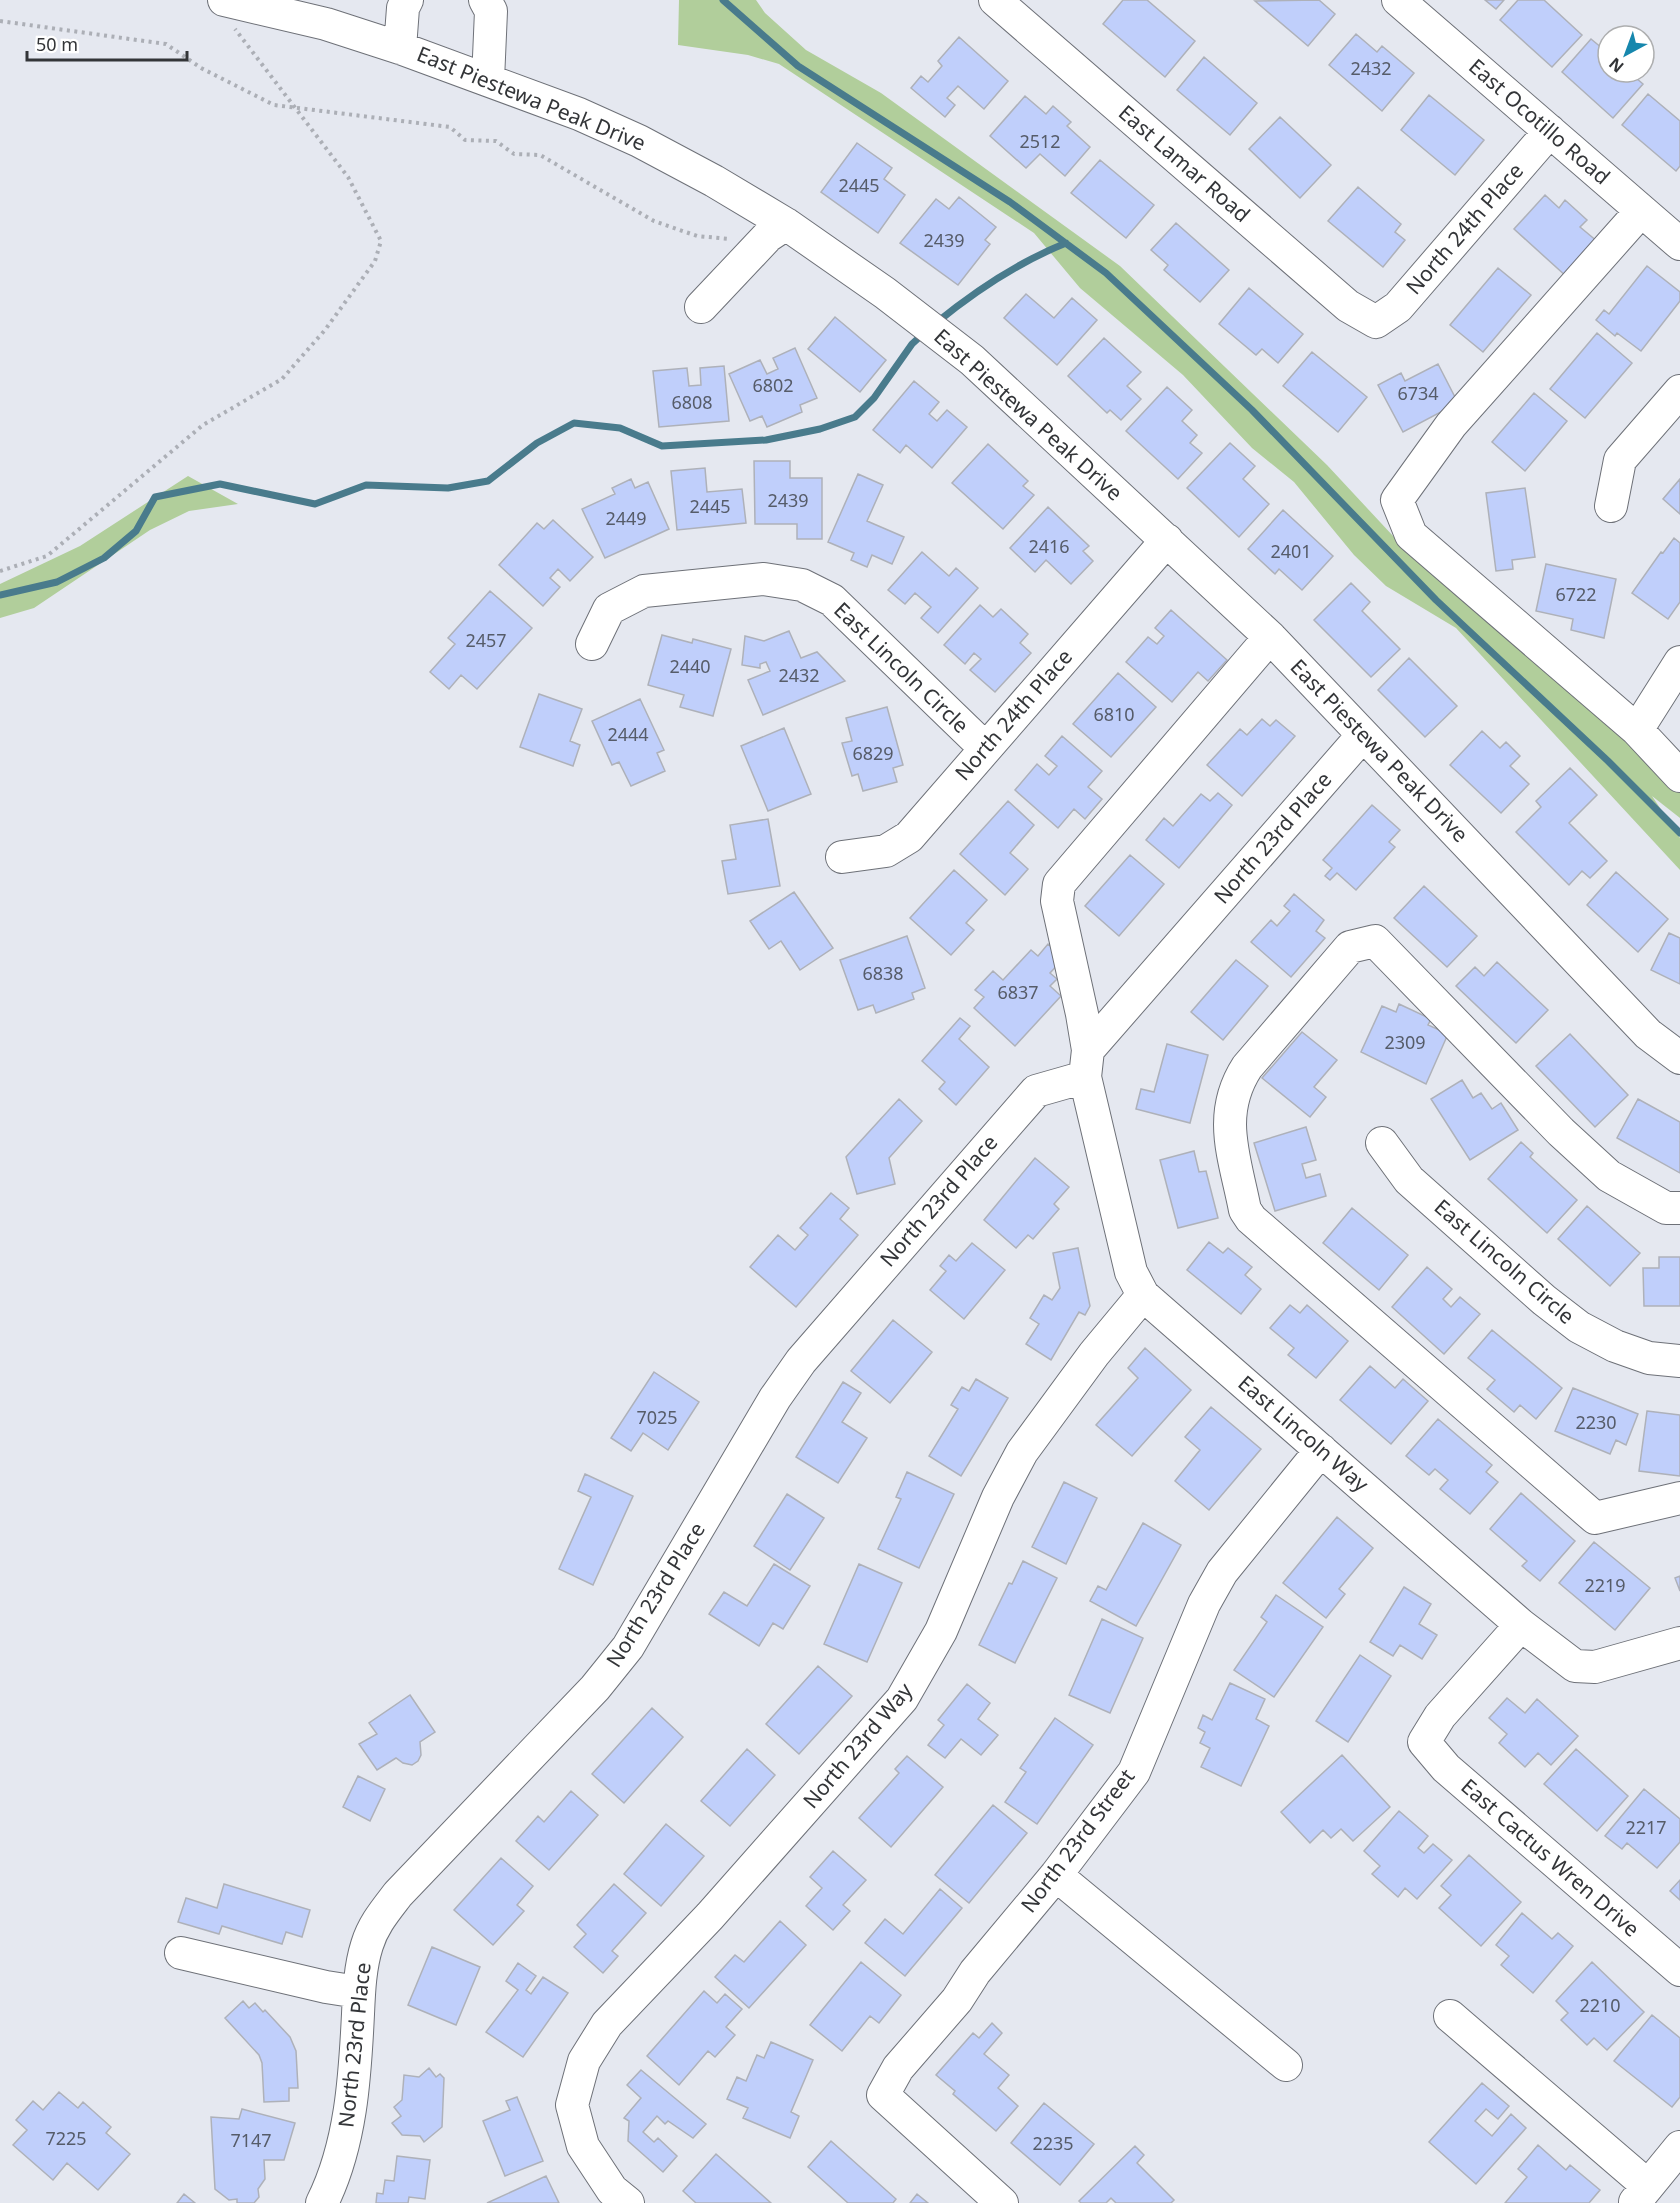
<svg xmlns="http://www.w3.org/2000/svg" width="1680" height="2203" viewBox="0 0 1680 2203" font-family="'Noto Sans',sans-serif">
<rect width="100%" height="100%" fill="#e5e8f0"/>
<path fill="#b1ce9b" d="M679,0H756L765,13L806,50L881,93L1120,266L1327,465L1407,551L1680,786V818L1652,796L1680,838V870L1456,628L1386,586L1354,555L1294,482L1252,448L1183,375L1080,288L1034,233L779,64L748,55L678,45Z
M188,476L238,504L189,511L150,530L34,608L0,618V584L80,546Z"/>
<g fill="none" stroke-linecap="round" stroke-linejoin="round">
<path stroke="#497b8c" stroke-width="7" d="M723,0L798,66L1010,202L1106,273L1252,410L1436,600L1608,761L1680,833
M936,323C975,291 1019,262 1066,243
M0,595L57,582L104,558L136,531L155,497L220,484L315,504L366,485L448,488L488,481L537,443L574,423L620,428L662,446L766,440L820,429L855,417L874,398L912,344L925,332"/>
</g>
<path fill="#c0cffb" stroke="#aeb1b9" stroke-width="1.5" d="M1123,0H1147L1195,41L1165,77L1103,24Z
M1319,0L1335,14L1308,46L1255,1Z
M1485,0H1504L1496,9Z
M1518,0H1544L1582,35L1552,67L1500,20Z
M1356,34L1377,52L1382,46L1414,73L1382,111L1329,65Z
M959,37L1008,81L984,109L958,86L947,98L955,105L945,117L911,88L921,76L928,82L942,66L938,61Z
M1591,39L1608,53V72H1629L1643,84L1613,118L1562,72Z
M1204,57L1257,103L1230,135L1177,90Z
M1648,94L1680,121V166L1676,171L1622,125Z
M1429,95L1484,140L1455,175L1401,130Z
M1025,96L1046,114L1053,106L1071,122L1067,126L1090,147L1065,176L1040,154L1026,168L990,136Z
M1280,117L1331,165L1300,198L1249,149Z
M857,143L892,168L884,179L905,195L878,233L821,192Z
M1100,160L1154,205L1126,238L1071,193Z
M1358,187L1401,224L1395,232L1405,240L1383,267L1328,221Z
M1545,195L1559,208L1565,200L1587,220L1580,227L1598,242L1567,277L1514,229Z
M959,197L996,227L985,240L990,244L958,285L900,243L936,199L949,209Z
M1176,223L1229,270L1200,302L1164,270L1168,265L1151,250Z
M1647,266L1680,292V301L1641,351L1617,333L1615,336L1596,320L1604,310L1609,314Z
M1498,268L1531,295L1483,352L1450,325Z
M1249,288L1303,334L1278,363L1262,349L1256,355L1219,324Z
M1026,294L1054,318L1072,298L1097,320L1057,365L1004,318Z
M835,317L886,360L860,392L808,349Z
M1597,333L1632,363L1585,418L1550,389Z
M1104,338L1141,372L1127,386L1141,399L1121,420L1110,410L1107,413L1068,376Z
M795,348L817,398L800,405L802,412L767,427L762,416L750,421L729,374L760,360L767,374L778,369L773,358Z
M1312,352L1367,397L1338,432L1283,386Z
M1438,364L1458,403L1403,432L1378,385L1401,373L1405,381Z
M724,366L729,421L659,427L653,371L687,368L689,386L701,385L700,368Z
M914,381L939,402L929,414L937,421L947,410L967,427L932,468L906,445L900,453L873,430Z
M1167,387L1192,410L1182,421L1197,435L1190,443L1202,453L1178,479L1126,431Z
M1534,393L1567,421L1525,471L1492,442Z
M1230,443L1255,466L1243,479L1269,504L1239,537L1187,488Z
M988,444L1028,481L1023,486L1034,495L1003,529L952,483Z
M754,461H790V478H822V539H797V524H755Z
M705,468L707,492L742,489L746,523L677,530L671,471Z
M858,474L883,485L867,521L904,537L892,564L872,555L867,567L851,560L854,553L828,542Z
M631,479L635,488L648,482L669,529L605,558L582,509L615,494L612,488Z
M1680,479V514L1663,499Z
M1525,488L1535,557L1512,560L1513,569L1496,571L1486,493Z
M1048,507L1089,546L1083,551L1093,561L1071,584L1046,560L1035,572L1010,548Z
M1283,510L1333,556L1302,590L1279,569L1275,574L1248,549Z
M553,520L593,557L570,581L558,569L550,578L560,587L543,606L499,565L537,523L544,529Z
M1674,538L1680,543V602L1668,619L1632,593L1661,552L1663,553Z
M922,552L949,576L956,568L978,588L938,633L921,618L931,607L915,593L905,604L888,590Z
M1546,564L1616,579L1604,638L1571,630L1573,619L1536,611Z
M1351,583L1370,602L1362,611L1400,649L1371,677L1314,620Z
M490,591L532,628L477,689L461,675L449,689L430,672L455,644L448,638Z
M980,605L993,617L1001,609L1028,634L1020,643L1031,653L995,692L970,670L981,659L974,653L965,664L944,645Z
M1171,610L1227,660L1208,681L1198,672L1172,702L1126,662L1148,637L1157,644L1164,636L1155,628Z
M789,631L801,658L817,652L845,681L763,715L748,680L770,671L766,662L760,664V668L742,665L745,636L764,641Z
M662,635L692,643L693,639L731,649L713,716L680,707L684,695L648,685Z
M1409,658L1457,706L1425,737L1378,690Z
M1118,673L1156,707L1111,757L1073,724Z
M539,694L582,709L570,741L580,745L573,766L520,747Z
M640,699L664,750L657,753L665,771L631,786L619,762L612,765L592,721Z
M887,707L903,765L893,768L897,782L863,791L858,774L852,776L842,743L852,741L846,718Z
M1262,719L1270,726L1276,720L1295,736L1242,796L1207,765L1240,729L1247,735Z
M784,728L811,794L768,811L741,746Z
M1482,731L1500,748L1506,742L1520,756L1510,766L1529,784L1501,813L1450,765Z
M1062,736L1102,771L1088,787L1102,799L1085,819L1074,809L1058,828L1015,790L1037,764L1049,775L1057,766L1045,756Z
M1570,768L1597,795L1569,823L1607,861L1590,878L1582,871L1569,885L1516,832L1541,807L1536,801Z
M1218,793L1232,805L1179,868L1146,840L1164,818L1173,826L1201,794L1210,801Z
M1008,801L1034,825L1010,853L1028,869L1005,895L960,854Z
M1372,805L1400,830L1389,842L1395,847L1356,890L1337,873L1330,880L1325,876L1332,868L1323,860Z
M768,819L780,886L728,894L722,861L736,859L730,825Z
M1130,855L1164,884L1119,936L1085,906Z
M954,870L987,900L966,923L974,930L951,955L910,918Z
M1616,872L1668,919L1638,952L1587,905Z
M1424,886L1477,936L1447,967L1394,918Z
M794,892L833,948L800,970L781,941L769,949L750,921Z
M1294,894L1324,920L1316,931L1325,938L1291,977L1251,942L1271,920L1277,926L1290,911L1284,906Z
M1669,933L1680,938V984L1651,970Z
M907,936L925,988L912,993L914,999L876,1013L873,1005L858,1010L840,960Z
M1048,944L1064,958L1050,973L1057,979L1050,986L1061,996L1015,1046L974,1008L984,997L975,990L993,971L1003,980L1031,950L1038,956Z
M1236,960L1268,986L1223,1040L1191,1012Z
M1497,962L1548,1010L1516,1043L1456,986L1475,967L1484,976Z
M1399,1004L1431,1019L1428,1025L1448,1034L1426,1084L1361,1052L1382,1006L1396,1012Z
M960,1018L970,1026L959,1039L989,1067L956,1105L939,1089L945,1082L922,1061Z
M1302,1032L1337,1060L1314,1087L1326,1097L1310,1117L1262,1078Z
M1570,1034L1628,1095L1595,1127L1536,1066Z
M1167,1044L1208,1055L1190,1123L1136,1109L1141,1089L1154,1092Z
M1462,1080L1473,1098L1481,1093L1492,1109L1501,1103L1518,1130L1470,1160L1431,1099Z
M899,1099L922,1121L889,1158L895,1184L857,1194L846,1157Z
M1638,1099L1680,1122V1173L1617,1138Z
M1306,1127L1316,1160L1302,1164L1306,1178L1320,1174L1326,1196L1275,1211L1254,1143Z
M1521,1142L1533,1153L1530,1157L1577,1200L1547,1233L1488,1179Z
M1194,1151L1199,1172L1206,1171L1218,1218L1178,1228L1160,1160Z
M1035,1158L1069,1187L1054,1204L1059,1209L1033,1239L1028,1235L1016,1248L984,1220Z
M831,1193L849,1208L840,1219L858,1235L796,1307L750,1267L778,1235L795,1250L808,1235L800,1228Z
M1587,1206L1640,1253L1610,1286L1558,1239Z
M1352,1208L1408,1255L1379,1290L1323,1243Z
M1209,1242L1223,1253L1228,1248L1252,1267L1245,1275L1261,1289L1241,1314L1187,1270Z
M972,1243L1005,1270L964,1319L930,1290L946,1271L940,1266L949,1255L956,1261Z
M1078,1248L1090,1306L1085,1315L1079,1312L1051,1360L1026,1344L1039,1324L1030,1318L1044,1295L1052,1300L1060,1288L1053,1253Z
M1659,1257H1680V1306H1644L1643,1268H1659Z
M1427,1267L1452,1289L1443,1299L1451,1307L1460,1297L1480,1314L1444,1354L1392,1307Z
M1290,1305L1300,1313L1307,1305L1348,1341L1316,1378L1288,1355L1294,1348L1270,1328Z
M893,1320L932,1352L890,1403L851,1371Z
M1492,1330L1562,1388L1536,1419L1520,1405L1514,1412L1487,1389L1495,1380L1468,1358Z
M1145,1348L1191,1390L1132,1456L1096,1425L1138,1378L1128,1368Z
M1370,1366L1395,1388L1403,1379L1428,1401L1391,1444L1340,1400Z
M654,1372L699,1402L668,1450L643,1433L631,1451L611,1438Z
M976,1379L1008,1398L961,1476L929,1456L958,1409L951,1405L962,1387L969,1391Z
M843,1382L861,1393L842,1422L867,1438L838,1483L796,1457Z
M1573,1388L1638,1414L1626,1445L1616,1440L1610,1454L1555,1431Z
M1211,1407L1261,1449L1209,1510L1175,1481L1200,1450L1185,1437Z
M1647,1411L1680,1415V1476L1639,1471Z
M1438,1419L1492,1465L1486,1472L1498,1482L1470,1514L1440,1489L1448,1480L1435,1469L1429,1475L1406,1456Z
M907,1472L954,1494L919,1568L878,1549L901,1499L896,1497Z
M585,1474L633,1496L593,1585L559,1569L591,1497L578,1491Z
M1064,1482L1097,1498L1066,1564L1032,1547Z
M1521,1493L1575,1541L1540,1581L1522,1566L1527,1561L1490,1529Z
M787,1494L824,1518L790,1570L754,1546Z
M1337,1517L1373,1548L1339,1589L1345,1594L1326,1618L1283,1583Z
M1143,1523L1181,1545L1136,1626L1090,1601L1098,1586L1106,1590Z
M1594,1542L1650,1588L1615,1630L1559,1583Z
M1023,1561L1057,1578L1015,1663L979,1645L1009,1583L1012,1584Z
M774,1564L810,1586L783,1629L773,1623L759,1646L709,1614L724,1592L747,1606Z
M859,1564L902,1583L867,1662L824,1644Z
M1680,1576V1591L1675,1578Z
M1404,1587L1431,1604L1419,1624L1437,1635L1422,1659L1400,1645L1393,1656L1370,1642Z
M1276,1595L1323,1627L1274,1697L1234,1670L1267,1622L1261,1617Z
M1102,1619L1143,1638L1110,1713L1069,1695Z
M1360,1655L1391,1676L1348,1742L1316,1721Z
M818,1666L852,1696L799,1754L766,1724Z
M1230,1683L1265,1699L1256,1719L1269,1726L1241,1786L1201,1767L1210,1748L1200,1743L1205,1732L1198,1728L1203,1715L1212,1720Z
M967,1684L990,1703L978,1719L998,1735L981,1755L961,1739L945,1758L928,1745L944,1725L938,1720Z
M410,1695L435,1732L420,1742L421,1755L418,1761L412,1765L403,1763L396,1758L377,1770L359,1744L377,1734L369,1723Z
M1507,1698L1525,1713L1537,1699L1578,1736L1551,1765L1538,1753L1525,1767L1499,1743L1507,1734L1489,1718Z
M652,1708L683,1737L624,1803L592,1774Z
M1055,1718L1093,1745L1037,1824L1005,1802L1026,1772L1020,1768Z
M747,1749L775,1775L730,1826L701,1801Z
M1576,1749L1628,1796L1597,1831L1544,1784Z
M1342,1755L1390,1807L1353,1841L1341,1829L1331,1838L1323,1830L1310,1843L1281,1812Z
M907,1756L943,1787L891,1847L859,1818L899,1773L895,1769Z
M358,1776L385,1789L370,1821L343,1807Z
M1644,1789L1680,1819V1842L1657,1868L1627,1843L1622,1849L1605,1836Z
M571,1791L598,1815L549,1870L516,1841L538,1816L544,1822Z
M993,1805L1027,1833L969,1903L935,1875Z
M1399,1811L1428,1836L1418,1848L1424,1853L1433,1844L1452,1860L1417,1899L1405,1888L1398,1897L1372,1874L1380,1866L1364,1851Z
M666,1824L704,1856L661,1906L624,1874Z
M833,1851L866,1880L843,1905L850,1911L833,1930L806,1906L822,1888L810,1877Z
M1469,1855L1521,1902L1481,1946L1439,1908L1451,1895L1441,1886Z
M501,1858L533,1886L517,1905L524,1911L493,1945L454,1910Z
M1680,1880V1900L1670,1891Z
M224,1884L310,1910L302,1937L286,1932L282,1944L222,1926L219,1934L178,1922L186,1898L217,1908Z
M614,1884L646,1913L612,1951L618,1956L603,1973L574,1947L586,1934L577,1925Z
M940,1889L962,1908L905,1976L865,1943L885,1919L903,1934Z
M1522,1913L1552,1939L1558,1933L1573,1946L1533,1993L1501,1965L1509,1956L1496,1945Z
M780,1921L806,1945L749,2008L715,1977L735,1955L744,1962Z
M432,1947L480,1967L456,2025L408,2005Z
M861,1962L901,1995L879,2023L870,2016L842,2051L810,2025Z
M1592,1962L1644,2012L1607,2050L1594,2038L1587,2045L1561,2020L1568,2013L1556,2001Z
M518,1963L536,1976L526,1990L531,1994L543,1977L568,1993L523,2057L486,2032L518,1990L506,1981Z
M704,1991L717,2003L725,1994L742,2009L726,2027L735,2035L715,2057L708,2051L679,2085L647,2056Z
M243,2001L249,2008L255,2003L263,2012L265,2010L290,2037L296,2051L298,2088H289V2101L264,2102L262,2063L259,2055L225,2018Z
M1652,2015L1680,2038V2097L1672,2107L1614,2061Z
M992,2023L1002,2033L984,2054L1009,2075L998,2088L1018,2106L996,2131L953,2094L955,2091L936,2075L973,2033L979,2038Z
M771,2042L813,2060L791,2112L799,2116L790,2138L743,2118L748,2108L727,2099L737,2077L746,2081L757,2055L764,2058Z
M429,2068L436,2077L440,2074L444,2078L442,2127L424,2142L420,2136L402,2135L392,2123L401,2116L394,2107L402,2100L404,2075L419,2077Z
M641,2070L706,2124L693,2138L668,2121L665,2124L657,2116L643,2132L654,2142L658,2138L677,2156L663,2172L628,2141L629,2121L624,2118L641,2098L627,2085Z
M1482,2083L1509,2106L1498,2119L1486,2109L1475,2121L1492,2136L1511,2114L1526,2128L1476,2184L1429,2142Z
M59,2092L78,2108L83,2102L111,2127L106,2133L130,2154L98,2190L67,2163L53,2180L13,2145L27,2130L16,2120L33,2101L43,2110Z
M517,2097L543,2161L505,2176L483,2121L510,2110L506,2101Z
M1044,2103L1094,2144L1060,2185L1011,2143Z
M242,2109L295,2123L284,2160H264L265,2179L258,2189L259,2197L254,2203H237V2199L229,2200L215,2189L211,2117L239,2119Z
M831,2141L896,2199L893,2203H848L808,2167Z
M1538,2145L1566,2170L1570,2165L1600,2190L1589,2203H1505L1527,2177L1518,2169Z
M1135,2146L1144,2155L1137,2163L1174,2200L1171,2203H1116L1111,2198L1106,2203H1081L1079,2201Z
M716,2154L771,2203H696L683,2191Z
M397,2156L430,2160L425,2199L409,2197L408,2203H376L377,2193L383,2194L385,2180L394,2181Z
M546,2176L559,2203H487Z
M184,2194L195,2203H177Z
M917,2194L928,2203H910Z"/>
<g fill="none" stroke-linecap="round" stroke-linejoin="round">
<defs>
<path id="minor" d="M224,0L326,24L400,48L579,114L639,141L714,181L786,224L885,293L972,360L1270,637L1648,1034L1680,1058
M485,0L491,11L488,80
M995,0L1348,306L1376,322L1398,307L1550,131
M1398,0L1680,244
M400,48L403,8L407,0
M1641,211L1451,425L1397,500L1411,535L1637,730L1680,776
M701,307L768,236L786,224
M1611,506L1620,460L1680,391
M1270,637L1059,884L1057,901L1082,1014L1088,1050L1085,1077L1131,1272L1143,1295L1521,1625L1575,1666L1595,1667L1680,1643
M592,644L609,609L644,591L764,579L802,585L832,600L985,748
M1637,730L1680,662
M842,857L886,851L909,837L1167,540
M1088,1050L1363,735
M1382,1143L1409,1180L1544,1300L1579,1327L1615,1346L1649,1358L1680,1361
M1680,1208H1666L1609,1176L1561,1132L1375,941L1350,947L1247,1067C1216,1115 1235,1158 1245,1210L1251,1219L1595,1518L1680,1498
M1521,1625L1440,1716L1424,1742L1446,1768L1680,1970
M1056,1875L1286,2065
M181,1953L326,1987L358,1992
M1450,2016L1648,2186
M1635,2202L1680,2147
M322,2203C351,2145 355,2077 358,2014C359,1991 360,1967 367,1945C373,1925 385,1911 398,1894L595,1688L628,1647L775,1398L801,1361L1036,1091L1085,1077
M628,2203L612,2190L583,2146L572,2105L584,2061L607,2024L710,1916L902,1699L941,1631L998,1497L1022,1452L1094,1354L1143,1295
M1002,2203L883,2095L898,2068L957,2000L975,1972L1056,1875L1134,1772L1204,1604L1222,1572L1321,1450"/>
</defs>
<use href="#minor" stroke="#6e7178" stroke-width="34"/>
<path stroke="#acafb6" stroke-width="4" stroke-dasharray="3 4.5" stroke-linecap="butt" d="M0,21L166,44L201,68L274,105L450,127L465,140L496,141L514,154L540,155L654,221L697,236L730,239
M0,571L47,556L203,425L282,379L325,330L375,261L381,241L348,177L235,29"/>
<use href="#minor" stroke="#fff" stroke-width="32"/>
</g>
<g text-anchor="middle" stroke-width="4.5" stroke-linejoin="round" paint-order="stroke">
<g font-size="18" fill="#565c69">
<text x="1371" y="75">2432</text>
<text x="1040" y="148">2512</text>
<text x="859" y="192">2445</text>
<text x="944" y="247">2439</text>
<text x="773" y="392">6802</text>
<text x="1418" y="400">6734</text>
<text x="692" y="409">6808</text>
<text x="788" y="507">2439</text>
<text x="710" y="513">2445</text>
<text x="626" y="525">2449</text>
<text x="1049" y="553">2416</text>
<text x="1291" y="558">2401</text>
<text x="1576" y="601">6722</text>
<text x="486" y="647">2457</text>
<text x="690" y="673">2440</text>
<text x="799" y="682">2432</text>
<text x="1114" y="721">6810</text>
<text x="628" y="741">2444</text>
<text x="873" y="760">6829</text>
<text x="883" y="980">6838</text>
<text x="1018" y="999">6837</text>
<text x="1405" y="1049">2309</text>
<text x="657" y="1424">7025</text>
<text x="1596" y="1429">2230</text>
<text x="1605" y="1592">2219</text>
<text x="1646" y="1834">2217</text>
<text x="1600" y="2012">2210</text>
<text x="66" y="2145">7225</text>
<text x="251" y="2147">7147</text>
<text x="1053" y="2150">2235</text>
</g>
<g font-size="21" fill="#333538" stroke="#fff">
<text transform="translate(531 99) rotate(22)" y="7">East Piestewa Peak Drive</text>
<text transform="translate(1539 122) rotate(41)" y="7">East Ocotillo Road</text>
<text transform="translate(1184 164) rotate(41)" y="7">East Lamar Road</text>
<text transform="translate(1465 229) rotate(-49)" y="7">North 24th Place</text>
<text transform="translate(1028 415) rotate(42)" y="7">East Piestewa Peak Drive</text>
<text transform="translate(901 668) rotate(44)" y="7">East Lincoln Circle</text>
<text transform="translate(1014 715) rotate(-49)" y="7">North 24th Place</text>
<text transform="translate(1379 751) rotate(46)" y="7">East Piestewa Peak Drive</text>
<text transform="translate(1273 838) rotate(-49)" y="7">North 23rd Place</text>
<text transform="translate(939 1201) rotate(-49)" y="7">North 23rd Place</text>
<text transform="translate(1504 1262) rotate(41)" y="7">East Lincoln Circle</text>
<text transform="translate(1303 1434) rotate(41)" y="7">East Lincoln Way</text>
<text transform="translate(656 1595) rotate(-58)" y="7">North 23rd Place</text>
<text transform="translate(858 1746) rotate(-50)" y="7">North 23rd Way</text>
<text transform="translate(1078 1841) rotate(-53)" y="7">North 23rd Street</text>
<text transform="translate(1550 1858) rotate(41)" y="7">East Cactus Wren Drive</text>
<text transform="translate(355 2045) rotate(-84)" y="7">North 23rd Place</text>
</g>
</g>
<g transform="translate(1626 54) rotate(221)"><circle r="28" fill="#ffffff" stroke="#adaeaf" stroke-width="1.5"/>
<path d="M0-4.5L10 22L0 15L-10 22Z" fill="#1687ad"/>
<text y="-9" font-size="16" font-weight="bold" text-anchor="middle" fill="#333538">N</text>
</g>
<path d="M27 51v9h160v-9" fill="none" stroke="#333538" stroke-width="3"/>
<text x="36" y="51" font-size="18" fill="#333538" stroke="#ffffff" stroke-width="4.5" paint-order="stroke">50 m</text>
</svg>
